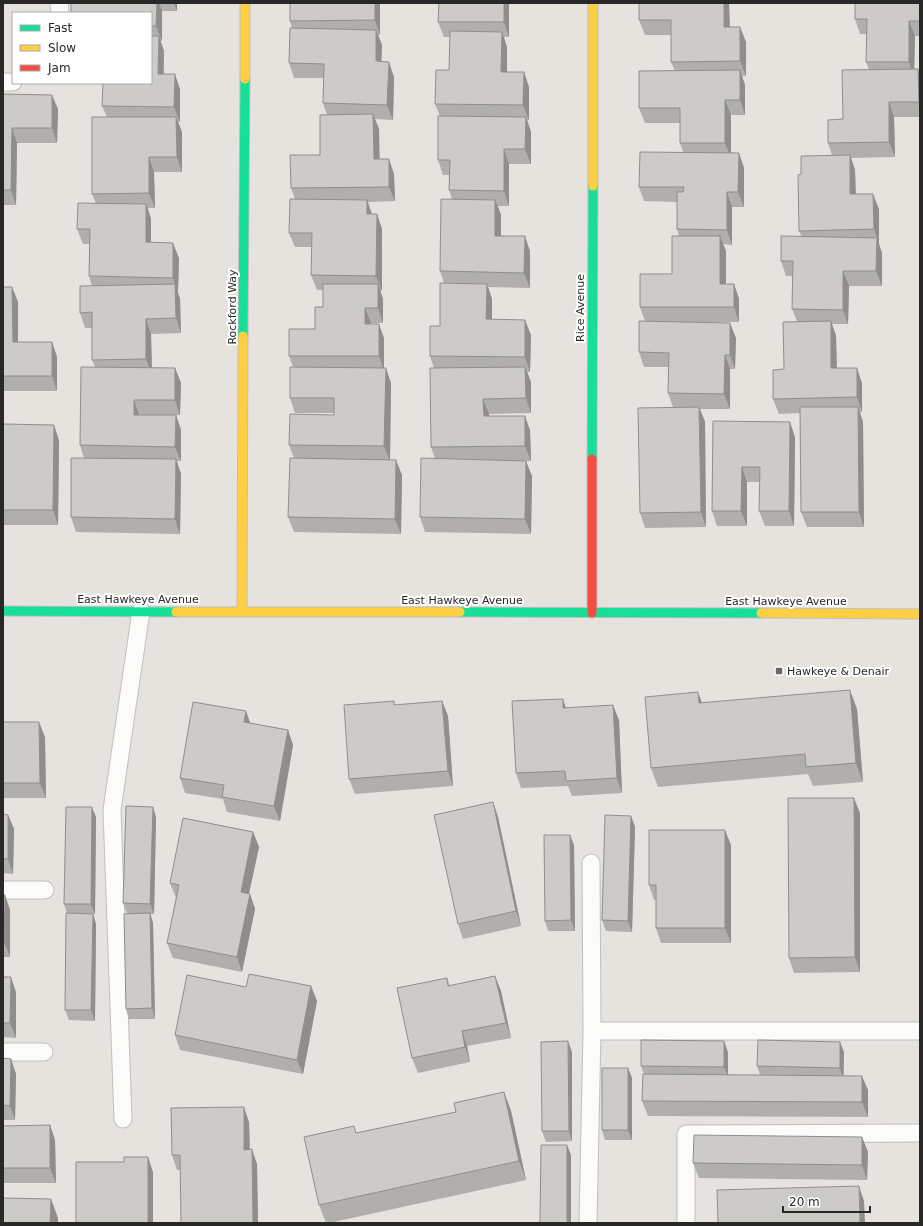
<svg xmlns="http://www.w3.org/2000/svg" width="923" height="1226" viewBox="0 0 923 1226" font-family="'DejaVu Sans',sans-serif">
<rect width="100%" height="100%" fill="#e6e2de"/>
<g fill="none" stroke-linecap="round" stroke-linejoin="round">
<defs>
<path id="lane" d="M59,3L60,13
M3,82H13
M591,863L592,1031
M3,890H45
M3,1052H44
M123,1119L112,810L141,611
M588,1223L592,1031H920
M686,1223V1134L920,1133"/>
<path id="fast" d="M243,336L245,79
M592,459L593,186
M3,611L176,612
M460,612L761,613"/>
<path id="slow" d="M245,79V3
M593,186V3
M176,612H460
M242,612L243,336
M761,613L920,614"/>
<path id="jam" d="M592,613V459"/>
</defs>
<use href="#lane" stroke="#c0bfbf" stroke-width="19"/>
<use href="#fast" stroke="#c0bfbf" stroke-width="11"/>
<use href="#slow" stroke="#c0bfbf" stroke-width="11"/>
<use href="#jam" stroke="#c0bfbf" stroke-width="11"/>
<use href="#lane" stroke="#fbfbfa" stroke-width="17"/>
<use href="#fast" stroke="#16e098" stroke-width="9"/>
<use href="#slow" stroke="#ffcf43" stroke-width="9"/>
<use href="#jam" stroke="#f24e42" stroke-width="9"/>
</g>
<path fill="#b0afac" d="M71,3H177V11H162V41H160L164,51V74L180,89V122H178L182,132V172H154L155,208H148L151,219V242L179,258L178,292L180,299L181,333L151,334L152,368H175L181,383L180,415H139H176L181,430V461H177L181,474L180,534L76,532L71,517L84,458L80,445L95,367L92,360V328H85L80,313L92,286L89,276V244H83L77,229L96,203L92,194L107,117L102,106L151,83V13Z
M380,3V35H378L382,45L381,61L394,77L393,120L375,119L379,129V159L394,174L395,201L368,202L372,214H377L382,229V291H380L383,299V323H371V324L384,338V368L391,383L390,460L402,475L401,534L294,532L288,517L294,458L289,445L334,415V413H295L290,398L293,367L289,356L315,329L323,307V290H317L311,275L312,247H295L289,233L295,199L291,188L320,155L327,115L323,103L324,78H294L289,63L292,28L290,21Z
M439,3H509V37H504L507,47V72H524L529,87V120H527L531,132V164H509V206H498L501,215V236L530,251V288L488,287L492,299V319L531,335L530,372H527L531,382V413L489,414V416L530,430L531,461H525L532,476L531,534L425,532L420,517L435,458L431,447L434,368L430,356L440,326L444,283L440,271L452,199L449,190V175H443L438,160L440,116L435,104L449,70L450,37H444L438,22Z
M729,3L730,27L746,42V76H742L745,85V115H731V153H739L744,168V207H732V245L723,244L726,251V284H734L739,299V322H696L736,338L735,369H730V409H700L705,422L706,527L645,528L640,513L673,407L668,393L669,367H644L639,352L645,321L640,307L672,274L679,236L677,229V202L644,201L639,187L683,152L680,143V123H645L639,108L675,71L671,62V35H645L639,20Z
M920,3V36H915L914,69L920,75V117H894L895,157L851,158L855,170L856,194L879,209V244L882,253V286H849L848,324H832L836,336L837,368L862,383V412H860L863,422L864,527H807L801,512L800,413L779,414L773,399L784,369L797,321L792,309L793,276H786L781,261L802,237L799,231L801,174L832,155L828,143L843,119L869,70L866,62L867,34H860L855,19Z
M3,94L58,109L57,143H17L16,205H3Z
M3,287H12L18,302V342H52L57,357V391H3Z
M713,421L795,437L794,526H765L759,511L760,482H747V526H717L712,511Z
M3,424L59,440L58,525H3Z
M394,701L395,705L442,701L448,716L453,786L355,794L349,779Z
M702,703L857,709L863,782L813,786L808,774L658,787L651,768Z
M566,707L619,720L622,793L572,796L568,786L521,788L516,773Z
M246,711L250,723L288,730L293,745L280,821L227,812L223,799L185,793L180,778Z
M3,722L45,737L46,798H3Z
M493,802L498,817L521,926L463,939L458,924Z
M860,813V972L794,973L789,958Z
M3,814L8,815L14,829L13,874L3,873Z
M631,816L635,827L632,932L606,931L602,920Z
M96,817L95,914H93L96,924L95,1021L69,1020L65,1010L67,913L64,904Z
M156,817L154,914H150L153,923L155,1019H129L126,1009L127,913L123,903Z
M253,832L259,847L249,894H250L255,909L242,972L173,958L167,943L176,898L170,883Z
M574,845L575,931H548L545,921Z
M731,845V943H661L656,928V900H654L649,885Z
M3,895H5L10,910V957H3Z
M495,976L501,991L511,1038L467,1046L470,1062L418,1073L412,1058L447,978L450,986Z
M3,977L16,992V1038L3,1037Z
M311,986L317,1001L303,1074L180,1050L175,1035Z
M572,1052V1141L546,1142L542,1131Z
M728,1052V1075H760L757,1066L844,1052V1075L868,1090V1117L648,1116L642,1101L644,1074L641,1066Z
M3,1058L11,1059L16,1074L15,1120H3Z
M628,1068L632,1078V1140H605L602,1130Z
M504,1092L511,1111L526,1180L329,1223H326L319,1205L357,1133L456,1112Z
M249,1122L250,1149L257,1164L258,1223H181V1170H177L172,1155Z
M50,1125L55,1140L56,1183H3V1126Z
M862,1137L868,1152L867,1180L699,1178L693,1163Z"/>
<path fill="#908e8c" d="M157,3H159L162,11V41L156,26Z
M174,3H177V11Z
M375,3H380V35L375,20Z
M504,3H509V37L504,22Z
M724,3H729L730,42L724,27Z
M909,21L915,36L914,77L909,62Z
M740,27L746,42V76L740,61Z
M376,30L382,45L381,76L376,61Z
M502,32L507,47V87L501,72Z
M159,36L164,51L163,89L158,74Z
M389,62L394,77L393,120L387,105Z
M918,69L920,75V106L919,102Z
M740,70L745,85V115L740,100Z
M524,72L529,87V120L523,105Z
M175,74L180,89V122L174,107Z
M52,95L58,109L57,143L52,128Z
M725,100L731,115V158L725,143Z
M889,102L894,117L895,157L889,142Z
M373,114L379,129L380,174L374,159Z
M176,117L182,132V172L177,157Z
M526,117L531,132V164L525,149Z
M12,128L17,143L16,205L11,190Z
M504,149L509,164V206L504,191Z
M739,153L744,168V207L738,192Z
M850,155L855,170L856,209L850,194Z
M149,157L154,172L155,208L149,193Z
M389,159L394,174L395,201L389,187Z
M727,192L732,207V245L727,230Z
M873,194L879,209V244L874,229Z
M367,200L372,215L367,214Z
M495,200L501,215V251L495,236Z
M146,204L151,219V257L146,242Z
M377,214L382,229V291L376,276Z
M525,236L530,251V288L524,273Z
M720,236L726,251V299L720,284Z
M877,238L882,253V286L876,271Z
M173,243L179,258L178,292L173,278Z
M843,271L849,286L848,324L843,310Z
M175,284L180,299L181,333L176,318Z
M378,284L383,299V323L378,308Z
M487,284L492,299V334L486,319Z
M734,284L739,299V322L734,307Z
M12,287L18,302V357L13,342Z
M365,308L371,323V338L365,324Z
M146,319L151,334L152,374L146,359Z
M525,320L531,335L530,372L525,357Z
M831,321L836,336L837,383L831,368Z
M730,323L736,338L735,369L730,355Z
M379,324L384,338V371L379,356Z
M52,342L57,357V391L52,376Z
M725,355L730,369V409L724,394Z
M525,367L531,382V413L526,398Z
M175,368L181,383L180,415L175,400Z
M386,368L391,383L390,461L384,446Z
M857,368L862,383V412L857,397Z
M483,399L489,414V431L484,416Z
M134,400L139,415H134Z
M699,407L705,422L706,527L701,512Z
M858,407L863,422L864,527L859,512Z
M176,415L181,430V461L175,447Z
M525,416L530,430L531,461L525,446Z
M790,422L795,437L794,526L789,511Z
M54,425L59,440L58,525L53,510Z
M176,459L181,474L180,534L175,519Z
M396,460L402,475L401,534L395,519Z
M526,461L532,476L531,534L525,519Z
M742,467L747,482V526L741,511Z
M850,690L857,709L863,782L856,763Z
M698,692L705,711L699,703Z
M563,699L568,714L563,708Z
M442,701L448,716L453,786L448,771Z
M613,705L619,720L622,793L617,778Z
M246,711L251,726L244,722Z
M39,722L45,737L46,798L40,783Z
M288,730L293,745L280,821L274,806Z
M854,798L860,813V972L855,957Z
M493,802L498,817L521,926L516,911Z
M92,807L96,817L95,914L91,904Z
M153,807L156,817L154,914L150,904Z
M8,815L14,829L13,874L8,859Z
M631,816L635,827L632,932L628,921Z
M725,830L731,845V943L725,928Z
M253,832L259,847L246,907L241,892Z
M570,835L574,845L575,931L571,920Z
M250,894L255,909L242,972L237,957Z
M5,895L10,910V957L4,942Z
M150,913L153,923L155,1019L152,1008Z
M93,914L96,924L95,1021L91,1010Z
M495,976L501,991L511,1038L506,1023Z
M11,977L16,992V1038L10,1023Z
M311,986L317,1001L303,1074L297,1060Z
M462,1031L467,1046L470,1062L465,1047Z
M568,1041L572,1052V1141L569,1131Z
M724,1041L728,1052V1077L724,1067Z
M840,1042L844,1052L843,1078L840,1068Z
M11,1059L16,1074L15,1120L10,1106Z
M628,1068L632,1078V1140L628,1130Z
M862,1076L868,1090V1117L862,1102Z
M504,1092L511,1111L526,1180L519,1161Z
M244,1107L249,1122L250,1165L244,1150Z
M50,1125L55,1140L56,1183L50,1168Z
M862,1137L868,1152L867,1180L862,1165Z
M567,1145L571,1155V1223H567Z
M252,1149L257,1164L258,1223H253Z
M148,1157L153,1172V1223H148Z
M859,1186L864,1201L865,1223H860Z
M51,1199L58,1218V1223H50Z"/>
<path fill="#cdcbc8" stroke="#908e8c" d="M71,3H157L156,26H151V13H71Z
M290,3H375V20L290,21Z
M439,3H504V22H438Z
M639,3H724V27H740V61L671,62V20H639Z
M855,3H920V21H909V62H866L867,19H855Z
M290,28L376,30V61L389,62L387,105L323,103L324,64L289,63Z
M450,31L502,32L501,72H524L523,105L435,104L436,70H449Z
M151,36H159L158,74H175L174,107L102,106L103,83H151Z
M918,69L919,102H889V142L828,143V120L843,119L842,70Z
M740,70V100H725V143H680V108H639V71Z
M3,94L52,95V128H12L11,190H3Z
M373,114L374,159H389V187L291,188L290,155H320V115Z
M438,116L526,117L525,149H504V191L449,190L450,160H438Z
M92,117H176L177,157H149V193L92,194Z
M640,152L739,153L738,192H727V230L677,229V192H683L684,187H639Z
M850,155V194H873L874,229L799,231L798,175L801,174V156Z
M290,199L367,200V214H377L376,276L311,275L312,233H289Z
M441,199L495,200V236H525L524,273L440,271Z
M78,203L146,204V242L173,243V278L89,276L90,229H77Z
M672,236H720V284H734V307H640V274H672Z
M781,236L877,238L876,271H843V310L792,309L793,261H781Z
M440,283L487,284L486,319L525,320V357L430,356V326H440Z
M175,284L176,318L146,319V359L92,360V312L80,313V286Z
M323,284H378V308H365V324H379V356H289V329H315V307H323Z
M3,287H12L13,342H52V376H3Z
M639,321L730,323V355H725L724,394L668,393L669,353L639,352Z
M831,321V368H857V397L773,399V370L784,369L783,322Z
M81,367L175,368V400H134V415H176L175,447L80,445Z
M290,367L386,368L384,446L289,445L290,414L334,415V398H290Z
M525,367L526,398L483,399L484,416H525V446L431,447L430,368Z
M699,407L701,512L640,513L638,408Z
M800,407H858L859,512H801Z
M713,421L790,422L789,511H759L760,467H742L741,511H712Z
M3,424L54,425L53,510H3Z
M71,458L176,459L175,519L71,517Z
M290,458L396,460L395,519L288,517Z
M421,458L526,461L525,519L420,517Z
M850,690L856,763L806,767L805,754L651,768L645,697L698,692L699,703Z
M563,699V708L613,705L617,778L566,781L565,771L516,773L512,701Z
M394,701V705L442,701L448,771L349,779L344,705Z
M193,702L246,711L244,722L288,730L274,806L222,797L224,785L180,778Z
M3,722H39L40,783H3Z
M788,798H854L855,957L789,958Z
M493,802L516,911L458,924L434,815Z
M126,806L153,807L150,904L123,903Z
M66,807H92L91,904H64Z
M3,814L8,815V859H3Z
M605,815L631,816L628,921L602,920Z
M183,818L253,832L241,892L250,894L237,957L167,943L179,885L170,883Z
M649,830H725V928H656V885H649Z
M544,835H570L571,920L545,921Z
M3,895H5L4,942H3Z
M66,913L93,914L91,1010H65Z
M150,913L152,1008L126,1009L124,914Z
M249,974L311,986L297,1060L175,1035L187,975L246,987Z
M495,976L506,1023L462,1031L465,1047L412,1058L397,988L447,978L448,986Z
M3,977H11L10,1023H3Z
M641,1040L724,1041V1067L641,1066Z
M758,1040L840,1042V1068L757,1066Z
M568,1041L569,1131H542L541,1042Z
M3,1058L11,1059L10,1106L3,1105Z
M602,1068H628V1130H602Z
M643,1074L862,1076V1102L642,1101Z
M504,1092L519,1161L319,1205L304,1137L354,1126L356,1133L456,1112L454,1103Z
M244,1107V1150L252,1149L253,1223H181L180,1155H172L171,1108Z
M50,1125V1168H3V1126Z
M694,1135L862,1137V1165L693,1163Z
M541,1145H567V1223H540Z
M124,1157H148V1223H76V1162H124Z
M859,1186L860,1223H718L717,1190Z
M3,1198L51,1199L50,1223H3Z"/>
<rect fill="#6a6968" stroke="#fff" stroke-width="1.5" x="775" y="667" width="8" height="8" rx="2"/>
<g text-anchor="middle" stroke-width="4" stroke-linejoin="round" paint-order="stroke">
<g font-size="11" fill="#282828" stroke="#fff">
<text transform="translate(232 307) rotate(-90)" y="4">Rockford Way</text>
<text transform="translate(580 308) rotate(-90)" y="4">Rice Avenue</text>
<text x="138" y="603">East Hawkeye Avenue</text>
<text x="462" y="604">East Hawkeye Avenue</text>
<text x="786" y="605">East Hawkeye Avenue</text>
</g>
<g font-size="11" fill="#282828" stroke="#fff" text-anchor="start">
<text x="787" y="675">Hawkeye &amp; Denair</text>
</g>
</g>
<rect width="923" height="1226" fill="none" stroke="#282828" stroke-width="8"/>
<rect x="12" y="12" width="140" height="72" fill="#ffffff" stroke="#a9a9a9"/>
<rect x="20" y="25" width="20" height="6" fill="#16e098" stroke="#a9a9a9"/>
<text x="48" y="32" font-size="12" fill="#282828">Fast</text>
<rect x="20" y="45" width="20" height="6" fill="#ffcf43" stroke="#a9a9a9"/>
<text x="48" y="52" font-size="12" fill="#282828">Slow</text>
<rect x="20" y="65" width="20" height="6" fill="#f24e42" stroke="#a9a9a9"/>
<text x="48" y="72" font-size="12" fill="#282828">Jam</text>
<path d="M783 1206v6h87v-6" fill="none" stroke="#282828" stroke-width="2"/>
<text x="789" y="1206" font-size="12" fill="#282828" stroke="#ffffff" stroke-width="3" paint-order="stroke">20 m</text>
</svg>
